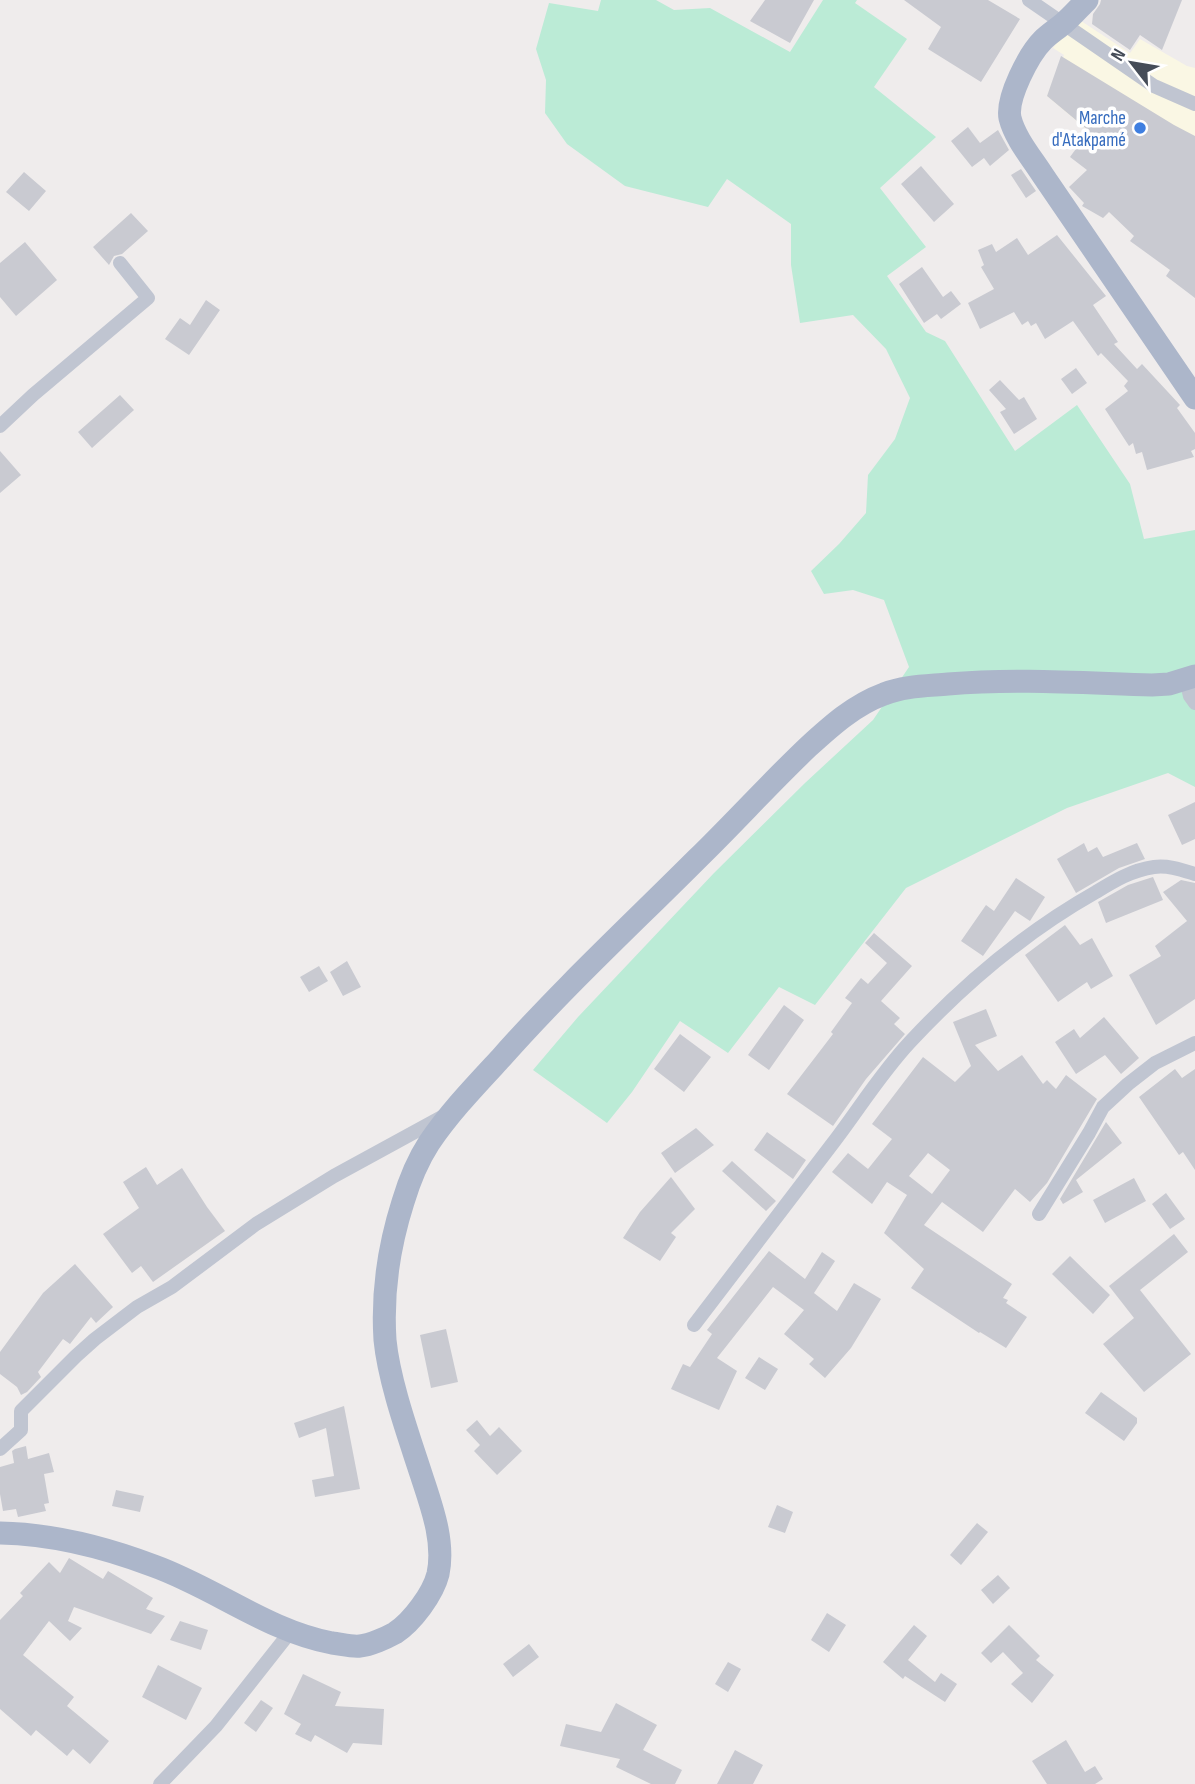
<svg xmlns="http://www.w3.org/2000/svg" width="1195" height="1784" viewBox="0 0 1195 1784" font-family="'Sofia Sans Condensed',sans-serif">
<rect width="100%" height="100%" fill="#efecec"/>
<path fill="#faf7e4" d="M1075,17L1130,53L1140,39L1187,66L1195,68V221L1047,96L1064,55L1053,48Z"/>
<path fill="#bbebd6" d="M601,0H656L674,10L710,8L790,52L823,0H857L855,3L907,39L874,87L936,137L880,188L926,247L887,276L926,332L945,341L1015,451L1077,405L1130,484L1144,539L1195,530V787L1168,773L1067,808L906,888L815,1005L779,987L728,1053L680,1021L632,1092L607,1123L533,1070L578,1017L714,873L805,783L873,720L909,667L884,600L853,590L824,594L811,571L839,544L866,513L868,475L895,439L910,398L886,349L853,315L800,323L791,265V224L727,179L708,207L625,186L567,144L545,113L546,80L536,49L549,3L598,11Z"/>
<path fill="#c9cad1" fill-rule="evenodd" d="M765,0H814L790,43L750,21Z
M904,0H988L1020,19L981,82L928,49L941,27Z
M1101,0H1182L1162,50L1140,35L1130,50L1092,24L1093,14L1100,4Z
M1061,56L1174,125L1195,136V298L1166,276L1170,270L1130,241L1134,236L1109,212L1103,218L1082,206L1084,203L1069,187L1087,170L1070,157L1089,131L1047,96Z
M968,127L980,143L998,130L1009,150L990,166L984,158L972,167L951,141Z
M921,166L954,204L934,222L901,184Z
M1021,169L1036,191L1026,198L1011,175Z
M24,172L46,191L29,211L6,192Z
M131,213L148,231L122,254L114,256L109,265L93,247Z
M1057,235L1106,296L1093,305L1118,342L1114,344L1137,369L1142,364L1180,405L1177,408L1195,433V449L1191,451L1194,457L1147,470L1142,452L1136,454L1133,443L1129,446L1105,409L1128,391L1124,386L1128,381L1101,353L1098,356L1073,321L1045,339L1036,323L1031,326L1028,321L1022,325L1014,312L980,329L968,303L994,289L981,267L984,265L978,250L992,244L996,252L1017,238L1028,255Z
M25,242L57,280L16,316L0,297V263Z
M922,267L943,297L951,291L961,304L941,319L937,314L924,323L899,284Z
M206,300L220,310L189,355L165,339L180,318L190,325Z
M1076,368L1087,383L1072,394L1061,379Z
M1000,380L1019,400L1024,397L1037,419L1014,434L1000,412L1006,409L989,390Z
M120,395L134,410L92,448L78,432Z
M0,451L21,475L0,493Z
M1195,802V839L1182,845L1168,815Z
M1084,843L1088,852L1097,847L1103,857L1137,843L1145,859L1119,868L1076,893L1057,859Z
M1153,877L1163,900L1106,923L1098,902L1128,885Z
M1016,878L1045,897L1030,921L1015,911L983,956L961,941L986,905L994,911Z
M1181,880L1195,883V999L1156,1025L1129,975L1161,956L1155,946L1187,921L1163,892Z
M1065,925L1080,945L1092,938L1113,976L1091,989L1087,982L1058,1002L1025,955Z
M874,933L912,966L881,1001L900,1018L894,1024L905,1034L866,1079L833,1126L787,1094L833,1034L831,1032L852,1003L845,998L861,978L868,984L887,963L865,943Z
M347,961L361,987L343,996L330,972Z
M319,966L328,981L309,992L300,977Z
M784,1005L804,1020L769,1070L748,1055Z
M986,1009L997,1036L975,1045L998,1071L1022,1055L1043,1084L1047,1080L1056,1089L1066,1075L1097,1099L1047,1183L1030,1202L1015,1189L983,1232L942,1202L924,1225L1012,1284L1003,1298L1008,1300L1006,1303L1027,1317L1006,1348L980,1332L979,1333L911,1288L924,1269L884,1233L907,1195L887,1182L872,1204L832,1172L848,1153L868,1169L892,1139L872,1124L923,1057L955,1082L971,1066L953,1022ZM928,1153L950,1170L932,1194L909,1176Z
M1104,1017L1139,1058L1121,1074L1105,1055L1076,1074L1055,1042L1074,1029L1080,1038Z
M680,1034L711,1057L684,1092L654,1069Z
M1175,1069L1182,1078L1195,1069V1170L1183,1152L1179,1155L1139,1097Z
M1106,1122L1122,1143L1076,1180L1083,1192L1063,1204L1060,1199Z
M696,1128L714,1145L675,1173L661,1153Z
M767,1132L806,1160L793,1179L754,1150Z
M732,1161L776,1201L766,1211L722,1171Z
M146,1167L157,1185L182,1168L207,1207L225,1231L153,1282L141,1266L132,1273L103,1234L139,1208L123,1182Z
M671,1177L695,1209L671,1233L676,1237L660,1261L623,1238L640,1212Z
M1134,1178L1146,1201L1105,1223L1093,1200Z
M1166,1193L1185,1219L1170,1229L1152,1204Z
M1174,1234L1188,1252L1140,1290L1191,1354L1144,1392L1103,1344L1134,1318L1109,1286Z
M769,1251L805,1279L822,1252L835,1261L814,1293L837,1311L854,1283L881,1299L851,1348L825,1378L809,1364L814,1359L784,1334L804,1310L773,1287L717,1358L737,1371L719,1410L671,1389L683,1364L690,1367L712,1334L707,1330Z
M1070,1256L1110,1295L1093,1314L1052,1274Z
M75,1264L113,1307L96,1323L91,1317L70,1344L63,1339L38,1372L41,1377L27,1392L21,1395L17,1387L0,1374V1352L43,1293Z
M446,1329L458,1382L431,1388L420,1335Z
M759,1357L778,1369L765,1390L745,1378Z
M1101,1392L1137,1418V1423L1124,1441L1085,1413Z
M344,1406L360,1489L315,1497L312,1480L334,1476L326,1428L299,1438L294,1423Z
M477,1420L490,1436L499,1427L522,1451L497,1475L474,1451L480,1445L466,1430Z
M26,1446L28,1459L49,1453L54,1472L44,1474L49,1503L44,1504L46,1511L18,1517L16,1509L3,1511L0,1494V1467L14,1463L12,1451L15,1449Z
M116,1490L144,1496L140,1512L112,1506Z
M777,1505L793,1512L785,1533L768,1527Z
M977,1523L988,1532L961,1565L950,1555Z
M69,1558L103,1579L108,1571L153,1598L146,1609L165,1616L151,1634L74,1607L68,1621L82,1628L70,1641L49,1621L23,1655L74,1697L67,1706L109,1741L90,1764L73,1749L67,1756L36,1730L31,1736L0,1709V1620L23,1596L20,1593L49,1562L60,1573Z
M998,1575L1010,1588L993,1604L981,1590Z
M827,1613L846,1625L829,1652L811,1640Z
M180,1621L208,1630L201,1650L170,1640Z
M914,1625L927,1636L908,1660L935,1682L941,1673L957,1684L945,1702L905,1676L903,1679L883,1662Z
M1009,1625L1040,1656L1036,1660L1054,1675L1032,1703L1011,1684L1023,1673L1003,1652L991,1663L981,1653Z
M529,1644L539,1657L513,1677L503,1664Z
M728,1662L741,1669L728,1692L715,1684Z
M158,1665L202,1688L186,1720L142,1697Z
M303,1674L341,1692L335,1706L384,1709L382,1745L353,1743L347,1753L315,1735L311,1742L295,1734L301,1724L284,1714Z
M261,1700L273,1708L256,1732L244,1723Z
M616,1703L657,1725L643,1750L682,1770L675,1784H651L616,1767L620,1759L560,1746L566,1724L601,1732Z
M1066,1740L1085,1772L1095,1766L1103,1779L1095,1784H1047L1032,1761Z
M735,1750L763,1765L753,1784H717Z"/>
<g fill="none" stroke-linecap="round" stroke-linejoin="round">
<path stroke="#c0c5d1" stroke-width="14" d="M1029,0L1154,86L1195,104
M0,426L33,395L148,298L120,263
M1186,680L1190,696L1195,703
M1039,1214L1089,1133L1103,1107L1128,1084L1155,1063L1195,1043
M694,1325C740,1264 787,1204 833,1143C859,1109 881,1073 910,1042C964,984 1027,931 1096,892C1114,881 1132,870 1154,867C1168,865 1182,870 1195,874
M0,1449L21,1430V1411L76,1356L95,1339L137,1307L172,1287L256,1224L334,1176L442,1117
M160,1784L216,1726L291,1631"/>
<path stroke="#acb6ca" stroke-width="23" d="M1087,0C1079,8 1072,16 1064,23C1057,29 1049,34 1043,40C1029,54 1006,98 1010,118C1015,138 1031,157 1042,174L1195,398
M0,1533C53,1534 104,1547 154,1566C215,1588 268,1631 332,1643C341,1644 352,1647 360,1646C370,1645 386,1638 395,1633C412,1622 433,1594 438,1574C445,1541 431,1505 421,1474C408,1434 389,1381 385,1340C382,1294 389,1246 403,1202C409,1182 418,1160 429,1143C450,1112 476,1085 501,1058C563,988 631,925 697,859C735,822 770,783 808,747C831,726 854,705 884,694C904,686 926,686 948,684C1016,678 1084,683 1152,685L1169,684L1195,676"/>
</g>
<circle fill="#3f7fe0" stroke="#fff" stroke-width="2.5" cx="1140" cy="128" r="7"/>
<g text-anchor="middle" stroke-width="7" stroke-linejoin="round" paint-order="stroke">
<g font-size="19" fill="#366cbe" stroke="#fff" text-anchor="end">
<text x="1126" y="124">Marche<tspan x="1126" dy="22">d'Atakpamé</tspan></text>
</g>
</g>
<g transform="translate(1132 63) rotate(301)" stroke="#ffffff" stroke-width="5" paint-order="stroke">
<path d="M0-5L12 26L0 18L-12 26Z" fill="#454c58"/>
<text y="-10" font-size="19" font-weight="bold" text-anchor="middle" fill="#454c58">N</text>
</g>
</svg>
